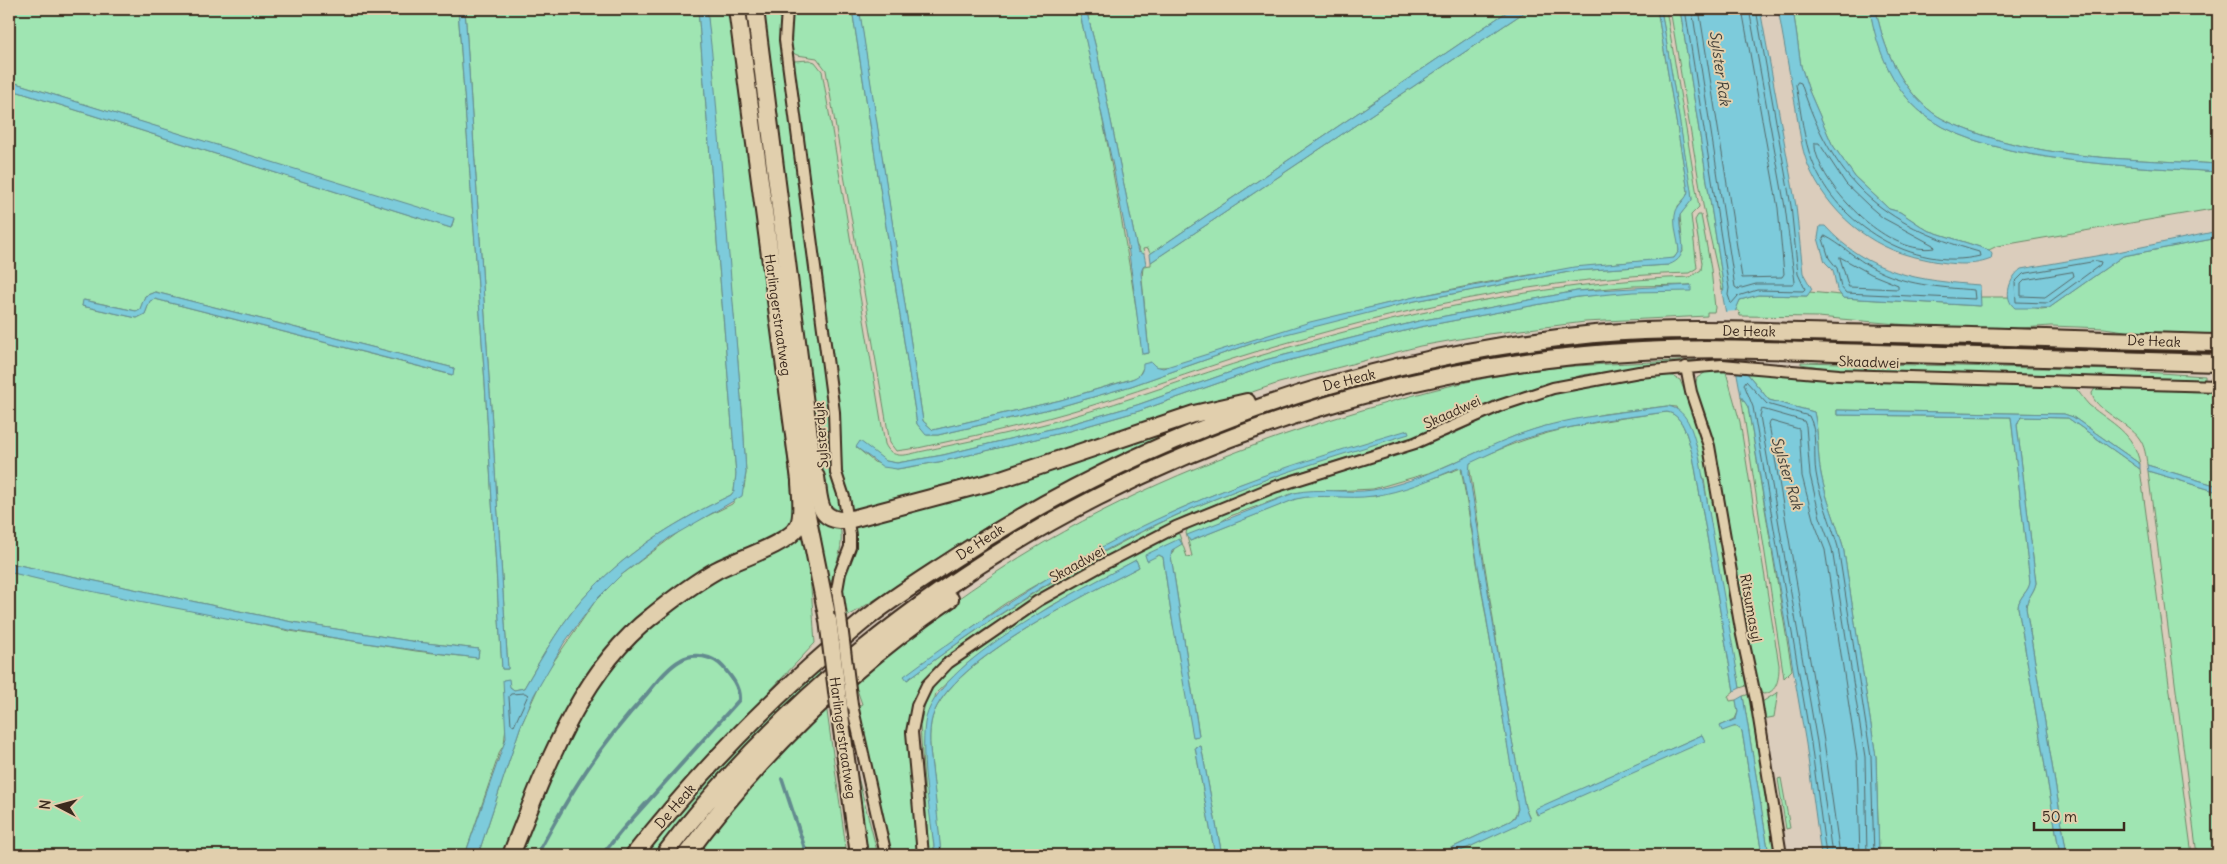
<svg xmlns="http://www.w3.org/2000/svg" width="2227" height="864" viewBox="0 0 2227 864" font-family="Delius,sans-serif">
<rect width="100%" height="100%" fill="#dbcdbc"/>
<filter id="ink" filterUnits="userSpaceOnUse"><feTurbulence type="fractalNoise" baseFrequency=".02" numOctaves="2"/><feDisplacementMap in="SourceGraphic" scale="10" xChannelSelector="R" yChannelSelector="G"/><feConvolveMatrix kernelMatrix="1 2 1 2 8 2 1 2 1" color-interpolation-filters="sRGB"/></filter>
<g filter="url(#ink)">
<path fill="#9fe5b2" stroke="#6d8868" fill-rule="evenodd" d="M9,9H458L485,383L502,669H508L465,9H698L736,474L734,491L731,495C679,520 632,548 591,590C565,616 543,655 524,688L514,690L510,687L504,745L500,751L465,855H9V572L290,631L416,651L478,658L479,649L417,642L292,622L9,563V89L451,228L454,219L9,81ZM155,292L454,368V369L452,375L155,299L150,300L145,314L137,318L82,306L84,300L136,311L140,310L145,296Z
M707,9H730L794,508L793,521L789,527L724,563L600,668L507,855H478L520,728L543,677L596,600L620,576L687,526L732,504L744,488L746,473L743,421Z
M761,9H782L781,41L842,513L830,505L824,492Z
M791,9H852L917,424L927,435H938L1062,406L1131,386L1259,341L1311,326L1415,301L1574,271L1668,265L1683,252L1680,215L1692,199L1661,9H1666L1699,207L1691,215L1697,268L1689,273C1542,277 1396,310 1255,352C1192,371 1130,395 1066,413C1018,427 968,437 918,448L896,451L890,443L826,70L817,58L797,55L791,52Z
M859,9H1079C1105,123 1126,237 1143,354L1149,353L1142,279L1143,266L1151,265V262L1529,9H1657L1688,191L1687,196L1678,206L1679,251L1674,258L1667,260C1601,262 1538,273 1473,285C1371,305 1272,332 1174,366C1163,368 1154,366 1143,368L1138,377L1061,400L933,430L923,421Z
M1086,9H1511L1150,254L1148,248L1143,249L1144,254H1141L1136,244L1097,52Z
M1670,9H1680L1724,289L1722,290L1703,205Z
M1793,9H1870C1877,50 1894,94 1930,119C1996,164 2138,166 2218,172V208L1997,246L1989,250L1927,230L1900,212L1889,209L1855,177L1832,144L1809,91L1801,66Z
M1876,9H2218V164C2136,159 2048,160 1971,131C1958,126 1944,121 1933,113C1900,88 1883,48 1876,9Z
M809,60L815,62L822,71L885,444C892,460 906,455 919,452C969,441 1018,432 1067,418C1131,400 1193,376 1256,357C1397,314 1543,282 1690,277L1701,270L1702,263L1695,220L1698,215H1701L1711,269L1715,308L1714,312H1707V316L1585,322L1488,334L1420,346L1279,383L1037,464L852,513L841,472L792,64L794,61ZM1691,285L1578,297L1420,327L1267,366L1139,411L1069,431L944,461L897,469L874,462L856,447L886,461L897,463L943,455L1067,425L1137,405L1265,360L1419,321L1577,291L1633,286Z
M2218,238V335L2139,333L2104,328L2051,326L2008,329L1931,327L1818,317L1740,316L1739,311H1735L1740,300L1758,295L1807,296L1809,292L1841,295L1843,298L1980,306V297H2010L2011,302L2041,309L2049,308L2123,256Z
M1696,360L1582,375L1514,395L1414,437L1291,475L1185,516L1108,555L1045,590L981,632L942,661L931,672L915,697L907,733L918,855H890L857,707L862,704L853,678C914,630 977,582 1045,542C1144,485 1250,443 1359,411C1406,397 1454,383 1503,375C1567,363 1631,364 1696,360ZM1323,460C1273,476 1223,494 1175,516C1079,561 992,617 907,680C937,656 966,631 997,609C1021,592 1049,578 1075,563C1154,518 1235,480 1323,460Z
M1801,362L2114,370L2205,376V380L1839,370L1801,364Z
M1706,372H1726L1740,422L1779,665C1779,677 1778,693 1763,694L1759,691L1742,610L1717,457L1695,386L1697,378Z
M1746,372H1768L1837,381L2074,387C2080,392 2083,399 2089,405C2112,424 2134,432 2140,464L2073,417L2064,414L1837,410V415L2011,417L2030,582C2029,592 2019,596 2018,607L2060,855H1879L1876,757L1843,546C1836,522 1826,500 1821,474C1817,454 1819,433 1814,412L1769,400Z
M1669,374L1680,380L1701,431L1746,686L1740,688L1719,580L1704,479L1676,407L1667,406L1604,414L1542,427L1515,436L1432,472L1373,489L1294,493L1230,516L1190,541L1295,499L1309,496H1375L1434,478L1461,468L1517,800C1518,810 1517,815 1510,821L1436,855H1222L1201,746L1195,747L1215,855H941C938,829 936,802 933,776C931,758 928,740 931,723C940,665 1088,594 1139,567L1136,560L1049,607L1010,633L969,662L936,693L924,743L935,855H929L920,725L925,704L934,686L952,667L1034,610L1115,563L1175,533L1179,534L1187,557L1192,556L1186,533L1188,527L1276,492L1453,434L1509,407L1546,395L1586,386ZM1174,549L1171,556L1199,735L1194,737L1171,613L1163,557L1159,555Z
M2096,387L2218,390V486L2147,465C2146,456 2145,446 2139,438C2130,424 2092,408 2092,393Z
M1741,396L1748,407L1792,670L1784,678Z
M1667,412C1685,415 1688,442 1693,456L1734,691L1728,696L1730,701L1736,700L1738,712L1735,719L1720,726L1738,727L1742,731L1762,855H1452L1530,818L1525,807L1511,735L1469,464C1476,458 1487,455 1496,451C1551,427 1608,420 1667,412ZM1702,735L1704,740L1537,815L1535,810Z
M2022,417L2068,418L2140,469L2192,855H2067L2026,608C2026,599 2034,593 2036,583L2017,425L2019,420Z
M1197,421C1124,452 1054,486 986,527C938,556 893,590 845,618C834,589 847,553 852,524Z
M2148,471L2218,492V855H2197Z
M818,520L828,526L840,527C845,549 834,566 830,586L827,587Z
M800,537C811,552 813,621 815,643L669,798L624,855H516L567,733L627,644L695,587L753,557Z
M819,670L820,678L808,691L719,778L654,855H644C697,788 756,728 819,670Z
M1778,692L1774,717L1763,719L1762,702Z
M1750,694L1753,713L1777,855H1769L1743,696Z
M826,704L847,855H692L700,842Z
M851,750L878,855H865Z
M1781,778L1790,828L1786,829L1778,779Z"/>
<path fill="#7dcbdb" stroke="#638b8f" d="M458,9H465L508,669H502L485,383Z
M698,9H707L712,54L743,421L746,473L742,496L669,538L620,576L596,600L564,643L534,695L520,728L478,855H465L506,738L503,680L509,679L510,687L514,690L524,688C544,654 564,617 591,590C632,548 679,520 731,495L734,491L736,474Z
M852,9H859L860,13L923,421L933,430L1061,400L1129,380C1138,377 1143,374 1143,364L1151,362L1155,366L1163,368L1310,322L1414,297L1574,267L1674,258L1679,251C1678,238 1672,224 1676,211C1679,203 1687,199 1688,191L1657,9H1661L1691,190L1692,200L1680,215C1677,235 1694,256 1668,265L1574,271L1415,301L1259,341L1131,386L1062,406L938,435H926L917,424Z
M1079,9H1086L1097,52L1136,244L1138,252L1144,254L1146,264L1143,266L1141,273L1149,353L1142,354L1128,245L1113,166Z
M1511,9H1529L1151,262L1150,254Z
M1680,9H1760L1796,206L1803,273L1812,289L1807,296L1758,295L1740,300L1735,312L1746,372L1769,400L1814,412C1819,433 1817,454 1821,474C1826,500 1836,522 1843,546L1876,757L1879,855H1821L1806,744L1748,407L1741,396L1722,292L1724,289Z
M1778,9H1793L1801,66L1809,91L1832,144L1855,177L1889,209L1900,212L1927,230L1989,250L1992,254L1991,259C1970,268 1941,263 1920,258C1870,249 1827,211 1808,165C1801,148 1799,128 1796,109C1790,76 1784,42 1778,9Z
M1870,9H1876C1883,48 1900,88 1933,113C1944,121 1958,126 1971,131C2048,160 2136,159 2218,164V172C2138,166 1996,164 1930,119C1895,95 1876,50 1870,9Z
M9,81L454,218L451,228L9,89Z
M1820,226H1825C1868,274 1920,281 1980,285L1981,306L1843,298L1837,290L1833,270L1825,262L1818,238Z
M2218,231V238L2123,256L2049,308H2015C2002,298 2010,277 2021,269L2113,253Z
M1691,285V291L1633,292L1578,297L1420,327L1267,366L1139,411L1069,431L944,461L897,469L883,467L856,447L860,441L886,461L897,463L943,455L1067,425L1137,405L1265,360L1419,321L1577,291Z
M155,292L454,368L453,375L155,299L150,301L145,314L137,318L82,306L83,300L136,311L140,309L145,296Z
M1668,406C1690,410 1693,436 1699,455L1740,688L1734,691L1693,456C1688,442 1685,415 1667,412L1605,420L1544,433L1517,441L1470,463L1469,473L1511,735L1525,807L1530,819L1452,855H1436L1510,821L1515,817L1518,809L1462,469L1458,468C1432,479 1402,492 1373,496C1347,500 1321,493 1296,499L1190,541L1187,535L1294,493C1320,487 1347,494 1373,490C1424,481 1468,454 1515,436C1564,417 1616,413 1668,406Z
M1837,410L2064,414L2073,417L2140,464V469L2068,418L2022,417L2019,420L2017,425L2036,583C2034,593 2026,599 2026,608L2067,855H2060L2018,607C2019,596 2029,592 2030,582L2011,417L1837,415Z
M1408,430L1409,434C1330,458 1252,481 1177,515C1080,558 992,617 907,680L904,676C989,613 1078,554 1175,511C1250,477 1329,453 1408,430Z
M2147,465L2218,486V492L2148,471Z
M1179,539L1182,544L1172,550L1171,556L1199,736L1193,737L1171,613L1163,557L1159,555L1147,561L1145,555Z
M1136,560L1139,567C1089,594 940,664 931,723C928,740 931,758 933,776C936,802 939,829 941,855H935C931,817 920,760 925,723C933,662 1084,588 1136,560Z
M9,563L292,622L417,642L479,649L478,658C380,647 283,630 186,610C127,599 68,587 9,572Z
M1743,696L1769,855H1762L1742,731L1736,726L1722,731L1720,726L1736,719L1738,712L1736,700Z
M1702,735L1705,741L1538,815L1535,809Z
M1201,746L1222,855H1215L1195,747Z"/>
<path fill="#dbcdbc" d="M1738,311L1748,371L1749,372H1734L1723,312Z"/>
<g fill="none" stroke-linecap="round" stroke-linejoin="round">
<path stroke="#556a6a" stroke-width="1" d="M1685,9L1729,288L1728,295L1731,304L1738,296L1757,290L1803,291L1805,289L1798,274L1791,206L1756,9
M1692,9L1735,287L1738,289L1756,284H1792L1795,282L1785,207L1749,9
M1699,9L1742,278L1782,277L1784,274L1778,208L1742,9
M1798,82L1801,83C1833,182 1881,224 1979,252L1980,256C1913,272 1837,224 1813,163C1803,139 1801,110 1796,85Z
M1815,143H1819L1846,184L1869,206L1883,218L1933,245L1934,248C1892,255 1839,202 1822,168C1819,161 1814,151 1815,143Z
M1825,236C1841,244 1856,259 1873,268C1904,285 1938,287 1974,290L1975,299L1846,293L1841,287L1837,268L1829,258L1823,239Z
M1840,257L1871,274L1898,285V289L1849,287Z
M2098,261L2101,262L2100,265L2048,303L2016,302L2015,282L2023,274Z
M2073,272L2074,276L2045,297L2021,296V284L2025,280Z
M511,694L525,693L528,695L514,726L511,724L509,697Z
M1826,855L1811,743L1753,407L1744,384L1746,381L1767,404L1809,416C1818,432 1813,456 1816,473C1820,499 1831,522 1838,547L1871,757L1874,855
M1832,855L1817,742L1760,416L1762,409L1804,421L1806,426L1810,475L1820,517L1832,549L1865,757L1867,855
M1840,855L1824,741L1769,424L1771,421L1799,429L1802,476L1813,519L1825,550L1857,758L1860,855"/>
<path stroke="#638b8f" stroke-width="4" d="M782,779L807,855
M537,855C569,794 599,746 646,695C656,683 668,667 681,660C694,652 713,656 723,667C731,676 740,687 739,700L623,829L602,855"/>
<defs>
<path id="minor" d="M787,9L785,40L834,412L836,473L844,497L850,535V547L840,573L837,590L840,610
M1686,367L1691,392L1709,446L1742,635L1756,700L1781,855
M852,705L886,855
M923,855L912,732L917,706L927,685L948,663L1038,601L1108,562L1176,527L1274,487L1415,443L1499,406L1553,388L1639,372L1722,365L1839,375L2218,386"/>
<path id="primary" d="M737,9L800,480L828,620
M755,9L816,491
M840,715L859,855"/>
<path id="trunk" d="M816,477C820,502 817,522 848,520L995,481L1194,414L1247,402
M511,855C544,773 579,672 652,616C673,599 694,583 717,570C736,560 787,544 797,528C805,517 800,494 800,480
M634,855C701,770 777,692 861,623C890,599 923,579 955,558C1147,432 1366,356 1595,334C1676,327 1759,331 1841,333C1966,335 2092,340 2218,343
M664,855C892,554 1267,369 1642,351C1719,347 1797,351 1874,353C1989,356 2104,360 2218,363
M686,855C759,756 849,668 950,599"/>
</defs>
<use href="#minor" stroke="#3b2a1e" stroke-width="14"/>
<use href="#primary" stroke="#3b2a1e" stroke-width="20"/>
<use href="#trunk" stroke="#3b2a1e" stroke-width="20"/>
<use href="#minor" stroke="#e1cfad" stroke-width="10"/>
<use href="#primary" stroke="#e1cfad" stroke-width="16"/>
<use href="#trunk" stroke="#e1cfad" stroke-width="16"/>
<defs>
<path id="minor-bridge" d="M840,610L852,705"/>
<path id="primary-bridge" d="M828,620L840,715"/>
</defs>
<use href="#minor-bridge" stroke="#3b2a1e" stroke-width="14" stroke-linecap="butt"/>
<use href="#primary-bridge" stroke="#3b2a1e" stroke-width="20" stroke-linecap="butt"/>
<use href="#minor-bridge" stroke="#e1cfad" stroke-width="10"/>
<use href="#primary-bridge" stroke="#e1cfad" stroke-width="16"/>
</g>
</g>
<g text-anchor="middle" stroke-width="4" stroke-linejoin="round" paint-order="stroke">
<g font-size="14" fill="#3b2a1e" stroke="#e1cfad">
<text transform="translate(778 315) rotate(82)" y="5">Harlingerstraatweg</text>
<text transform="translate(1749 331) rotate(1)" y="5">De Heak</text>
<text transform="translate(2154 341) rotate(2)" y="5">De Heak</text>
<text transform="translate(1869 362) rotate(2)" y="5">Skaadwei</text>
<text transform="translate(1349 380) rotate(-14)" y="5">De Heak</text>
<text transform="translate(1452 412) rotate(-24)" y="5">Skaadwei</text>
<text transform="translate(821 435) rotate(-94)" y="5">Sylsterdyk</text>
<text transform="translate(980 542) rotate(-33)" y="5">De Heak</text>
<text transform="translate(1077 564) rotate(-29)" y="5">Skaadwei</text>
<text transform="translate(1751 608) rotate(80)" y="5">Ritsumasyl</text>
<text transform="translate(843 738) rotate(82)" y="5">Harlingerstraatweg</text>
<text transform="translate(675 806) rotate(-49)" y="5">De Heak</text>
</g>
<g font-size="15" font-style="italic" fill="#45423a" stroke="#e1cfad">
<text transform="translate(1720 68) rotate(82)" y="5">Sylster Rak</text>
<text transform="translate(1787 473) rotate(73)" y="5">Sylster Rak</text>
</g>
</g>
<rect width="2227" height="864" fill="none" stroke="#e1cfad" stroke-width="30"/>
<rect x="15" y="15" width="2197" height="834" fill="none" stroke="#3b2a1e" stroke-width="2" filter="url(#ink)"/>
<g transform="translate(58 806) rotate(276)" stroke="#e1cfad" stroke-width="4" paint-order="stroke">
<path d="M0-4L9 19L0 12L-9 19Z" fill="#3b2a1e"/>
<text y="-8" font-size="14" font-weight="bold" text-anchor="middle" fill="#3b2a1e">N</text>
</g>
<path d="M2034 822v8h90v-8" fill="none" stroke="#3b2a1e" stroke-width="2.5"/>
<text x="2042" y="822" font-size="15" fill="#3b2a1e" stroke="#e1cfad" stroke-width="4" paint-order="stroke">50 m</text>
</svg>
